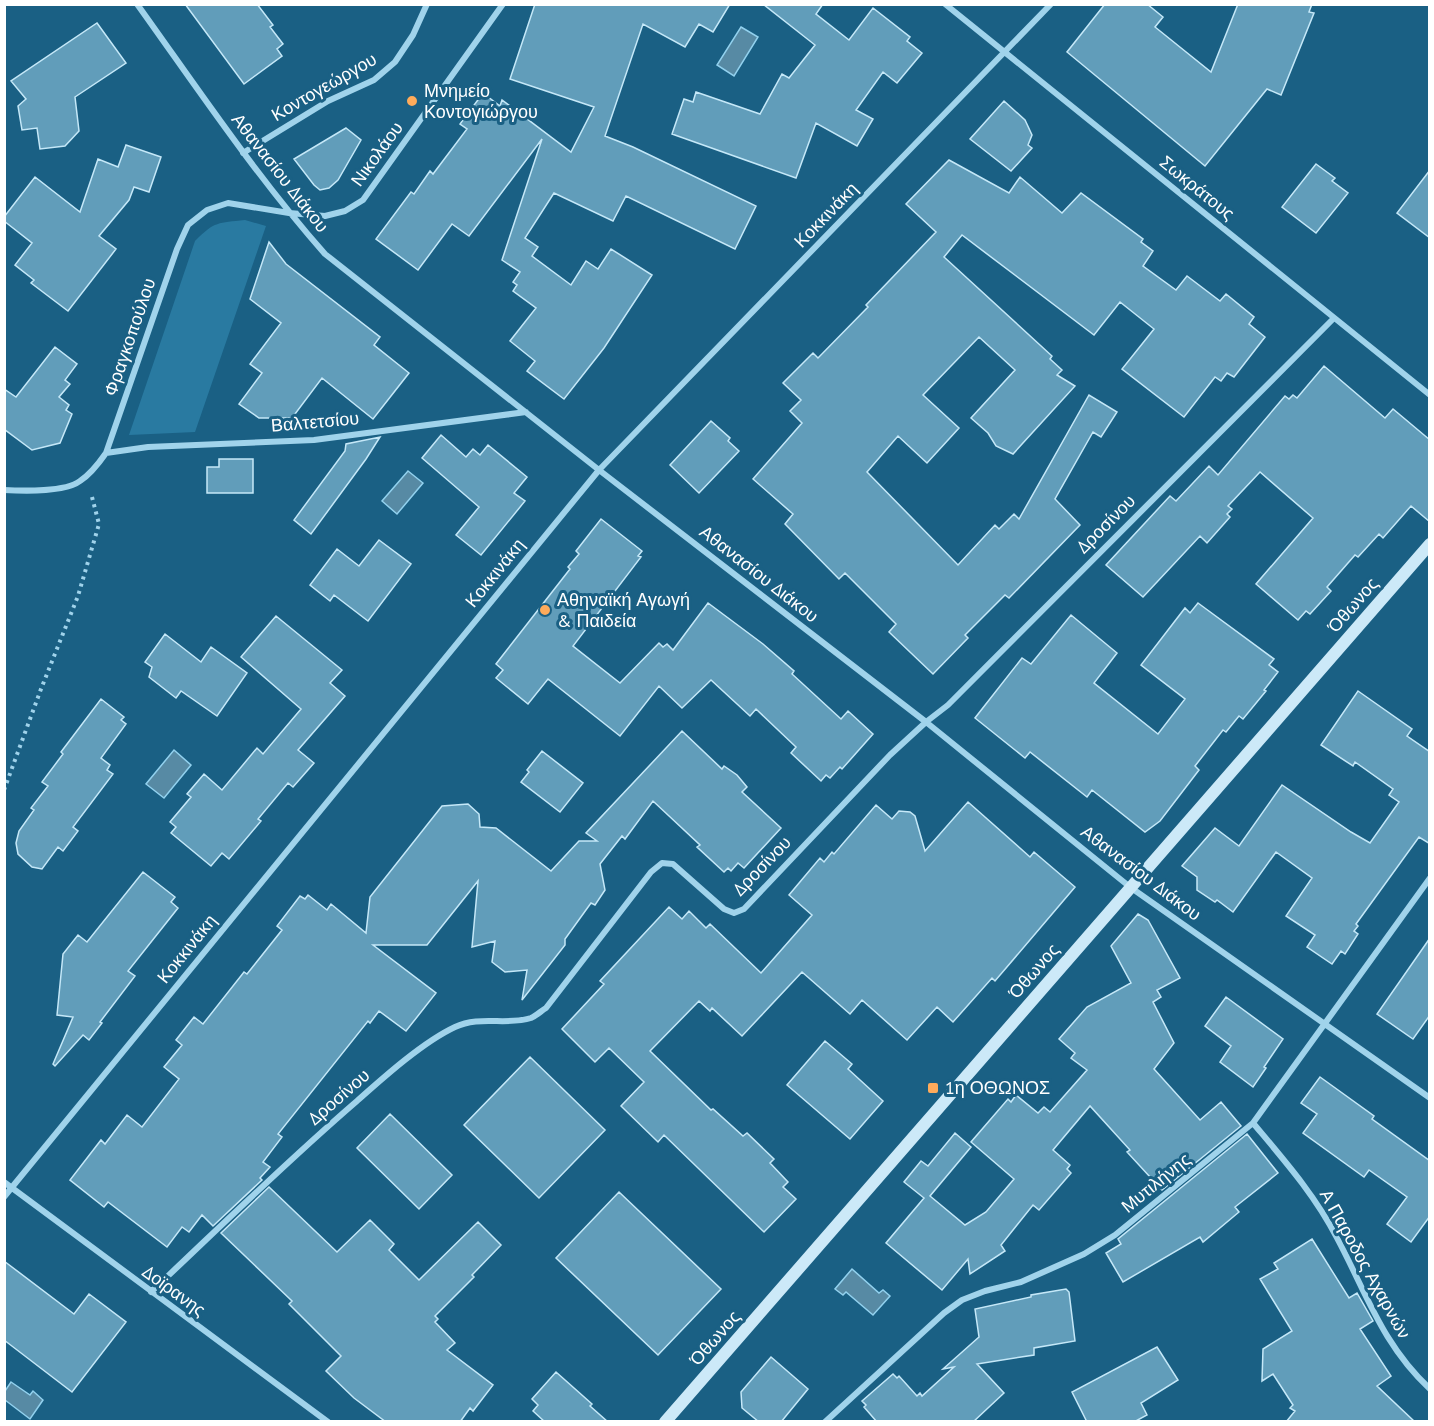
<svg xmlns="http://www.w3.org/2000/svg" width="1434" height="1426" viewBox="0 0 1434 1426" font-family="'PT Sans',sans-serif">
<rect width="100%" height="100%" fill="#1a6084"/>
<path fill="#297aa1" d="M245,220L266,226L195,432L129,435L195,241C215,221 218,223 245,220Z"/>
<path fill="#578aa4" stroke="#92d1ee" stroke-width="1.5" d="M741,27L758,37L734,76L717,65Z
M408,471L423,483L397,514L382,501Z
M174,750L191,765L164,798L146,784Z
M852,1269L879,1293L883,1290L890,1296L873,1315L846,1292L843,1295L835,1289Z
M11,1382L30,1395L33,1391L43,1400L30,1419L5,1400V1391Z"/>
<path fill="#619dba" stroke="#c5e8f8" stroke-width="1.5" d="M185,4H257L273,25L270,27L283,44L277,49L282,56L244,84Z
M535,4H730L713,32L699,24L685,47L643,24L605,136L633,147L756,206L735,249L626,196L613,221L554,193L525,238L538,247L532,256L571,285L586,261L598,269L611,249L652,275L604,348L564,399L527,371L535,361L510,341L536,308L513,291L517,285L513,282L520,272L502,260L542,139L469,236L452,224L418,270L376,239L411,192L414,194L430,171L433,174L467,129L460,124L483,93L500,106L502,100L571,152L594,107L510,79Z
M763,4H823L816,14L849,40L873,8L910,37L907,41L922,53L897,83L883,72L856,110L873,119L857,146L816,123L796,178L672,134L684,99L693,102L696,92L760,114L782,74L789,78L815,45Z
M1105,4H1147L1163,17L1155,27L1211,72L1238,4H1312L1309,12L1314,13L1281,95L1267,89L1205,166L1067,52Z
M97,23L126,63L75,97L79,131L65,146L40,149L37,128L22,130L18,106L26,99L11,81Z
M1004,101L1025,120L1032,135L1028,145L1032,148L1011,171L970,139Z
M346,128L361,140L338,180L329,188L320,190L314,185L294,159Z
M126,145L161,157L149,192L134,187L129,200L99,236L116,249L68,311L31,283L34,280L15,265L32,243L4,221V217L35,177L80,212L98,159L118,167Z
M949,160L1009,193L1020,177L1062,213L1081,193L1143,239L1141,242L1153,251L1143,266L1176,290L1187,276L1220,301L1226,294L1254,317L1249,324L1265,337L1234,377L1227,373L1221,381L1215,377L1184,417L1122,369L1154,329L1120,302L1094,335L962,235L944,257L1052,356L1050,359L1062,370L1057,375L1075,386L1013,454L996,446L988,433L971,418L1015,370L979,337L923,395L959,428L927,463L898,436L867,472L958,565L995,525L999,529L1014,514L1019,519L1089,395L1117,412L1101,437L1093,432L1055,499L1080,525L1009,598L1005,595L965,635L968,638L933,674L889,632L896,624L845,573L839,579L785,524L793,514L753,479L802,423L790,411L801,400L783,383L813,353L818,358L868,307L866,305L936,232L906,204Z
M1316,164L1335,178L1332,181L1348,193L1316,233L1282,207Z
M1430,170V238L1397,213Z
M269,242L286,264L380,337L374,345L409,373L373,419L322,378L292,418H259L239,404L262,373L250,364L281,323L250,299Z
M55,347L77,364L65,380L70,384L59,397L69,405L66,410L72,414L60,443L32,450L4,429V389L16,397Z
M1324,366L1385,418L1393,409L1430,440V522L1411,506L1383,538L1379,534L1358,557L1355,555L1327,587L1331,591L1310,614L1306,611L1298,620L1256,584L1313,518L1260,472L1228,506L1232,509L1227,514L1230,517L1207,543L1200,536L1143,597L1106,565L1170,496L1176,501L1209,466L1218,475L1285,396L1289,399L1293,395L1297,398Z
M711,421L730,438L728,441L739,451L699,493L670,465Z
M441,435L466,457L473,449L480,455L488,445L527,477L514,493L525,501L481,555L456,535L479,507L422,458Z
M380,437L366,459L311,534L294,520L345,451L346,444Z
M219,459H253V493H207V467H219Z
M601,519L642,551L638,556L641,557L573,646L620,683L659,643L663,647L667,644L673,650L708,603L763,644L794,671L792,674L841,719L848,711L873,734L842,769L840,767L830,778L826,775L821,781L791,753L796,747L756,709L750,716L711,680L682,708L659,686L620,736L548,679L528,704L496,678L503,670L496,664L570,569L568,567L579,554L576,551Z
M379,540L411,564L368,621L334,595L330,601L310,585L337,549L359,566Z
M1198,603L1274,659L1269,665L1278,672L1264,690L1266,691L1243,719L1239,716L1226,732L1223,730L1195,766L1199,770L1160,821L1145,832L1092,790L1087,797L1030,752L1025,758L975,718L1022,658L1031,664L1071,615L1117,653L1094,683L1158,734L1185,699L1141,665L1185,608L1190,613Z
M276,616L342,670L330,683L345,696L298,750L314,763L293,787L288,783L258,819L261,821L229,859L222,853L211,866L171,833L176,827L170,822L191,797L187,794L204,774L222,790L257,748L263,754L301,709L241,657Z
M165,634L201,662L211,647L247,673L217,716L181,691L176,698L149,677L152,667L145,662Z
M1358,691L1412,729L1407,736L1430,752V844L1419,837L1356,924L1358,926L1354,931L1358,934L1345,954L1341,951L1332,964L1307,947L1315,935L1286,916L1312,878L1276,852L1233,912L1217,900L1215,902L1197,890V877L1182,866L1215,828L1239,846L1282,785L1351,832L1370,843L1399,802L1389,795L1393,789L1355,762L1353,766L1321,745Z
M101,699L124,717L121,720L126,724L101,758L110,765L107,770L113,774L73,827L78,831L63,851L58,847L42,869L32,867L18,854L16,843L19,831L34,810L31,808L48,786L42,782L63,754L61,752Z
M682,731L722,769L724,766L737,775L747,787L742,792L781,828L744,868L738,863L731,871L728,868L724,872L697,847L700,845L653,801L625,839L622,836L600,864L605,890L595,905L591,903L565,939V945L522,1000L527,970L505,972L492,962L495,941L472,947L478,881L427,945H373L436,993L406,1031L379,1011L370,1023L368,1021L278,1134L282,1137L263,1162L270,1167L260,1178L262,1180L213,1226L202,1215L189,1232L182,1227L167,1247L108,1202L104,1207L70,1180L101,1140L105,1144L127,1115L142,1127L179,1079L164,1067L182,1045L176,1040L194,1017L203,1024L244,972L247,974L282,930L277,926L300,896L305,899L308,895L327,910L331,904L366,933L370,897L442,806L468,804L479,814L480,827L496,828L551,871L579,841H597L586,833Z
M542,751L583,783L560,812L521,782L529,772L527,770Z
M968,802L1030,857L1034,852L1075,887L995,981L992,978L953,1022L937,1007L907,1040L862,1000L850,1014L802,972L742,1036L712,1008L710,1011L699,1001L650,1051L711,1110L713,1109L743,1136L747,1133L774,1159L770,1163L788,1182L783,1187L796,1199L764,1232L664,1135L658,1142L621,1106L644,1082L609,1048L595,1062L562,1029L604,984L600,981L669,907L682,919L689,911L706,928L710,924L761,973L812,915L789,895L820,858L824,862L832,852L834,854L876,805L892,819L899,811L910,812L915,816L925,851Z
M143,872L175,897L171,902L178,908L128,971L135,976L100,1022L102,1023L89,1040L83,1035L55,1066L53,1064L73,1017L57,1015L63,954L78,935L87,942Z
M1138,914L1148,920L1180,978L1157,990L1161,997L1153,1002L1174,1043L1154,1069L1200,1120L1221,1102L1241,1126L1162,1190L1127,1152L1130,1150L1090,1106L1053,1150L1070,1165L1067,1169L1071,1173L1039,1210L1033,1205L1001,1245L1005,1251L970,1274L968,1259L942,1290L886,1243L924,1198L904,1182L921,1161L928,1166L955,1133L971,1147L930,1196L965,1225L986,1212L1014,1179L971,1142L1008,1099L1011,1102L1016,1095L1038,1113L1044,1107L1050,1112L1087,1070L1071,1058L1075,1053L1059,1039L1087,1007L1131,983L1111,946Z
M1430,938V1015L1413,1039L1377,1014Z
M1226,997L1283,1039L1264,1067L1266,1068L1253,1087L1220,1062L1231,1046L1205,1026Z
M825,1041L852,1064L848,1069L883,1101L850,1139L787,1085Z
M530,1057L605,1130L539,1198L464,1125Z
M1320,1077L1374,1116L1372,1119L1430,1161V1216L1411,1242L1387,1224L1407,1197L1369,1170L1364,1177L1303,1133L1317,1114L1301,1103Z
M390,1114L452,1175L419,1209L357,1148Z
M1247,1134L1278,1173L1235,1207L1239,1212L1203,1242L1200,1237L1123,1282L1106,1253L1121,1244L1118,1239Z
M269,1187L337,1252L370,1220L394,1244L389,1250L419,1280L478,1222L501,1245L472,1275L474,1277L435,1316L438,1319L435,1322L455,1343L447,1350L493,1385L473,1411L470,1408L460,1422H386L354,1398L326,1371L341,1356L289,1304L292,1301L221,1233Z
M619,1192L721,1289L658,1355L556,1258Z
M1312,1239L1349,1298L1357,1293L1373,1321L1360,1329L1391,1376L1377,1386L1415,1422H1286L1295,1411L1290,1408L1293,1405L1273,1374L1262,1381L1263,1349L1292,1331L1260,1279L1278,1269L1274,1263Z
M4,1261L74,1314L89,1294L126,1322L72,1392L4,1340Z
M1066,1289L1069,1292L1075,1341L1034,1348V1355L977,1364L1004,1393L973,1422H877L864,1407L866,1405L862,1401L893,1374L897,1378L899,1376L917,1396L920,1393L922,1396L954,1367L943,1369L979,1337L975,1309L1031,1297V1295Z
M1157,1347L1178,1380L1141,1403L1147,1415L1134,1422H1087L1072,1392Z
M771,1357L808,1389L781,1422H759L742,1408L741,1392Z
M556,1372L592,1404L590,1406L608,1422H545L533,1411L538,1405L532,1399Z"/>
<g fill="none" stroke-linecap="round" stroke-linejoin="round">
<path stroke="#a0d3eb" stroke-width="4" stroke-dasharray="3 4.5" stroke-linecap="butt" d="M4,790L41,689L78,596L99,524L92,497L90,494"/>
<path stroke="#a0d3eb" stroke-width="6" d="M137,4C198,89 256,176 325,254L599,470L926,722L1130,887L1430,1098
M945,4L1430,395
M243,153L328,101L374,80L395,62L413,35L427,4
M106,453L148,447L314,440L526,412
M4,490C23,491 66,492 80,481C91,474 99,463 106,453L177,249L188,225L207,210L228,203L289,213L325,216L345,211L363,200L503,4
M1253,1123C1284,1160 1315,1195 1337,1238C1367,1294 1382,1344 1430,1389
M4,1182L328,1422
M4,1197L599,470L1051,4
M151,1292C219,1228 286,1162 357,1101C384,1077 423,1042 455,1027C480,1015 506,1026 531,1018C536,1016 541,1011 546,1008L651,872L662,863L673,864L724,909L734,913L744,909L890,755L926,722L948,705L1334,318
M825,1422L944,1313L962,1300L985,1291L1021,1282L1084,1254L1115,1235L1253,1123L1430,878"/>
<path stroke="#cce9f8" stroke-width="12" d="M665,1422L1430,544"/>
</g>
<g fill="#feab5b" stroke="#1a6084" stroke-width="2">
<circle cx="412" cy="101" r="6"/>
<circle cx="545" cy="610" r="6"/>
<rect x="927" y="1082" width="12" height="12" rx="3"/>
</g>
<g text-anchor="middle" stroke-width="6" stroke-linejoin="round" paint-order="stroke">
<g font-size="18" fill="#fff" stroke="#1a6084">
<text transform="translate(324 87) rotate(-30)" y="6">Κοντογεώργου</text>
<text transform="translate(377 154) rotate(-54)" y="6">Νικολάου</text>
<text transform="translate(280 173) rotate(52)" y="6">Αθανασίου Διάκου</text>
<text transform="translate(1197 188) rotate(39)" y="6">Σωκράτους</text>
<text transform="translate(826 215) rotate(-46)" y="6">Κοκκινάκη</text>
<text transform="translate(130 337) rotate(-71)" y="6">Φραγκοπούλου</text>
<text transform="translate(315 422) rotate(-5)" y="6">Βαλτετσίου</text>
<text transform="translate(1106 524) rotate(-45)" y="6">Δροσίνου</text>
<text transform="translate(495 573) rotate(-51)" y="6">Κοκκινάκη</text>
<text transform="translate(759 574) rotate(38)" y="6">Αθανασίου Διάκου</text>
<text transform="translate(1353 605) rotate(-49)" y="6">Όθωνος</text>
<text transform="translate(762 866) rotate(-46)" y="6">Δροσίνου</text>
<text transform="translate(1141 873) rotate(37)" y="6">Αθανασίου Διάκου</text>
<text transform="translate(187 949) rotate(-51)" y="6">Κοκκινάκη</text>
<text transform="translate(1034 971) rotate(-49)" y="6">Όθωνος</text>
<text transform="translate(339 1097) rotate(-41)" y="6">Δροσίνου</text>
<text transform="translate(1156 1183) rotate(-39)" y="6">Μυτιλήνης</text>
<text transform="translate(1365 1264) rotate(61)" y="6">Α Παροδος Αχαρνών</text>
<text transform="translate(174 1291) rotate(36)" y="6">Δοϊρανης</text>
<text transform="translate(715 1338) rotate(-49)" y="6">Όθωνος</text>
</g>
<g font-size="18" fill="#fff" stroke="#1a6084" text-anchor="start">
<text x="424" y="97">Μνημείο<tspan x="424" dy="21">Κοντογιώργου</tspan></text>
<text x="557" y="606">Αθηναϊκή Αγωγή<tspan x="557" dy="21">&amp; Παιδεία</tspan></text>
<text x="945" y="1094">1η ΟΘΩΝΟΣ</text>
</g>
</g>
<rect width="1434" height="1426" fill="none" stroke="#ffffff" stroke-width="12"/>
</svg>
